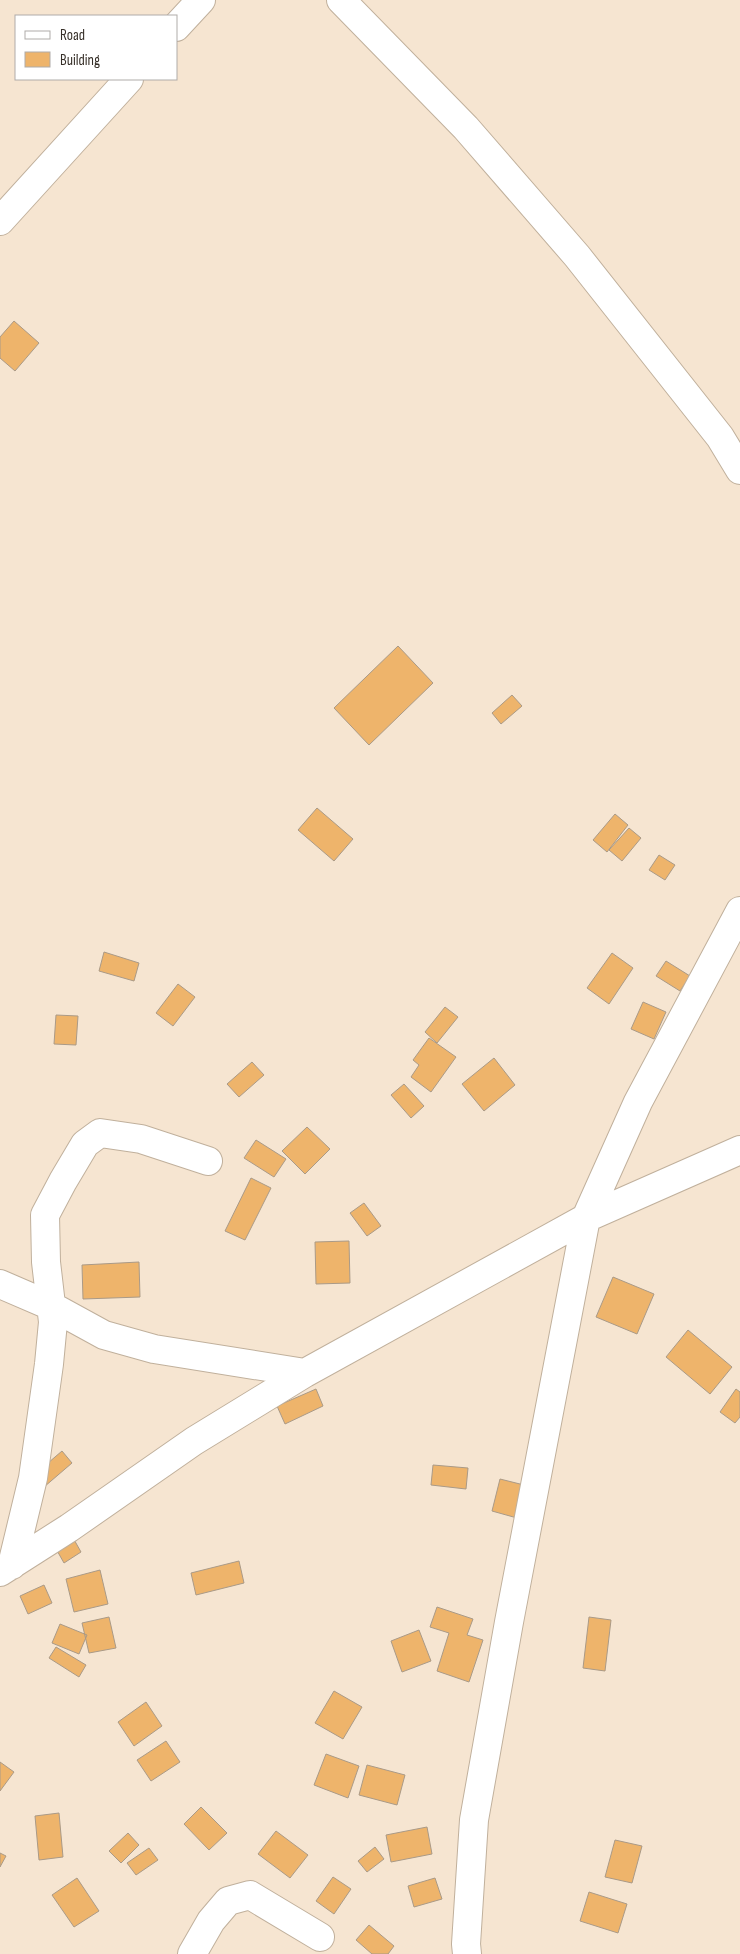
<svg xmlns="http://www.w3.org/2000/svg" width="740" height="1954" viewBox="0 0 740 1954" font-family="'Sofia Sans Condensed',sans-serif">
<rect width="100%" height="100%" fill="#f6e5d1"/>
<path fill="#eeb46b" stroke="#aa9a87" d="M14,321L39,343L15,371L0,358V337Z
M398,646L433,683L369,745L334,708Z
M512,695L522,706L501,724L492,713Z
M317,808L353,839L334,861L298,830Z
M615,814L628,825L607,852L593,840Z
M629,828L641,838L622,861L609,850Z
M659,855L675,865L665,880L649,870Z
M104,952L139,963L134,981L99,971Z
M612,953L633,968L609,1004L587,988Z
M666,961L690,976L680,991L656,976Z
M178,984L195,997L173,1026L156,1013Z
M643,1002L666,1012L654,1039L631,1029Z
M445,1007L458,1017L437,1043L425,1032Z
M56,1015L78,1016L76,1045L54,1044Z
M429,1038L456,1057L431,1092L411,1077L419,1065L413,1060Z
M494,1058L515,1085L484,1111L462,1084Z
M252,1062L264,1075L239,1097L227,1084Z
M404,1084L424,1106L411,1118L391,1095Z
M307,1127L330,1149L305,1174L282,1151Z
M256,1140L286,1159L274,1177L244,1158Z
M251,1178L271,1188L245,1240L225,1231Z
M364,1203L381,1226L367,1236L350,1213Z
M349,1241L350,1283L316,1284L315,1242Z
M139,1262L140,1297L83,1299L82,1265Z
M613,1277L654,1294L637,1334L596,1317Z
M688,1330L732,1367L710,1394L666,1357Z
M316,1389L323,1406L285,1424L277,1406Z
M736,1389L740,1392V1417L735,1423L720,1412Z
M62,1451L72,1463L44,1487L34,1475Z
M433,1465L468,1468L466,1489L431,1485Z
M500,1479L524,1485L517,1518L492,1511Z
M72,1536L81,1552L64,1563L55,1547Z
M239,1561L244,1583L196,1595L191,1573Z
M100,1570L108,1604L74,1612L66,1579Z
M44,1585L52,1603L28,1614L20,1596Z
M437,1607L473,1619L467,1635L483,1640L469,1682L437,1671L449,1633L430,1627Z
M109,1617L116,1648L89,1653L82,1623Z
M589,1617L611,1620L605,1671L583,1668Z
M60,1624L87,1635L79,1654L52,1643Z
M419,1630L431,1661L402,1672L391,1641Z
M56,1647L86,1665L79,1677L49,1658Z
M334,1691L362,1707L343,1739L315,1723Z
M146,1702L162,1726L134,1746L118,1722Z
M166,1741L180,1762L151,1781L137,1760Z
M326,1754L359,1766L348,1798L314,1785Z
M0,1762L14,1772L0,1791Z
M367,1765L405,1775L397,1805L359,1795Z
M201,1807L227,1833L209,1850L184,1824Z
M59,1813L63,1857L39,1860L35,1816Z
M427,1827L432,1854L391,1862L386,1835Z
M276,1831L308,1855L290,1878L258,1854Z
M128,1833L139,1845L121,1863L109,1851Z
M615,1840L642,1846L632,1883L605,1877Z
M375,1847L384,1859L367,1872L358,1861Z
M149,1848L158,1860L136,1875L127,1863Z
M0,1853L6,1856L0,1867Z
M333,1877L351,1889L334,1914L316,1901Z
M77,1878L99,1911L74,1927L52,1895Z
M435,1878L442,1899L414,1907L408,1886Z
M589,1892L627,1904L618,1933L580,1921Z
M369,1925L394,1946L388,1954H372L356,1940Z"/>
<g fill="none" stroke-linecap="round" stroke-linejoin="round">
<defs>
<path id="street" d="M341,0L466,128L577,256L720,437L740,470
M176,27L201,0
M0,221L129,79
M0,1284L51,1306L104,1335L154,1349L305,1373
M12,1565L33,1478L49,1364L53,1322L46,1262L45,1215L63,1181L85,1144L100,1133L141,1139L208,1161
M0,1572L69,1528L194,1441L305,1373L586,1218L740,1150
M192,1954L211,1921L228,1901L250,1895L320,1937
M467,1954L466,1944L474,1820L509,1622L586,1218L638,1102L740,911"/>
</defs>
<use href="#street" stroke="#c0b09c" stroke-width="30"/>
<use href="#street" stroke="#fff" stroke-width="28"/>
</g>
<rect x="15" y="15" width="162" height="65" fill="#ffffff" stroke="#afaca9"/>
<rect x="25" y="31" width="25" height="8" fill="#ffffff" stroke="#afaca9"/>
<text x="60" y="40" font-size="15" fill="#362f28">Road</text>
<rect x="25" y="52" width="25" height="15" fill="#eeb46b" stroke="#afaca9"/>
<text x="60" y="65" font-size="15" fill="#362f28">Building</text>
</svg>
